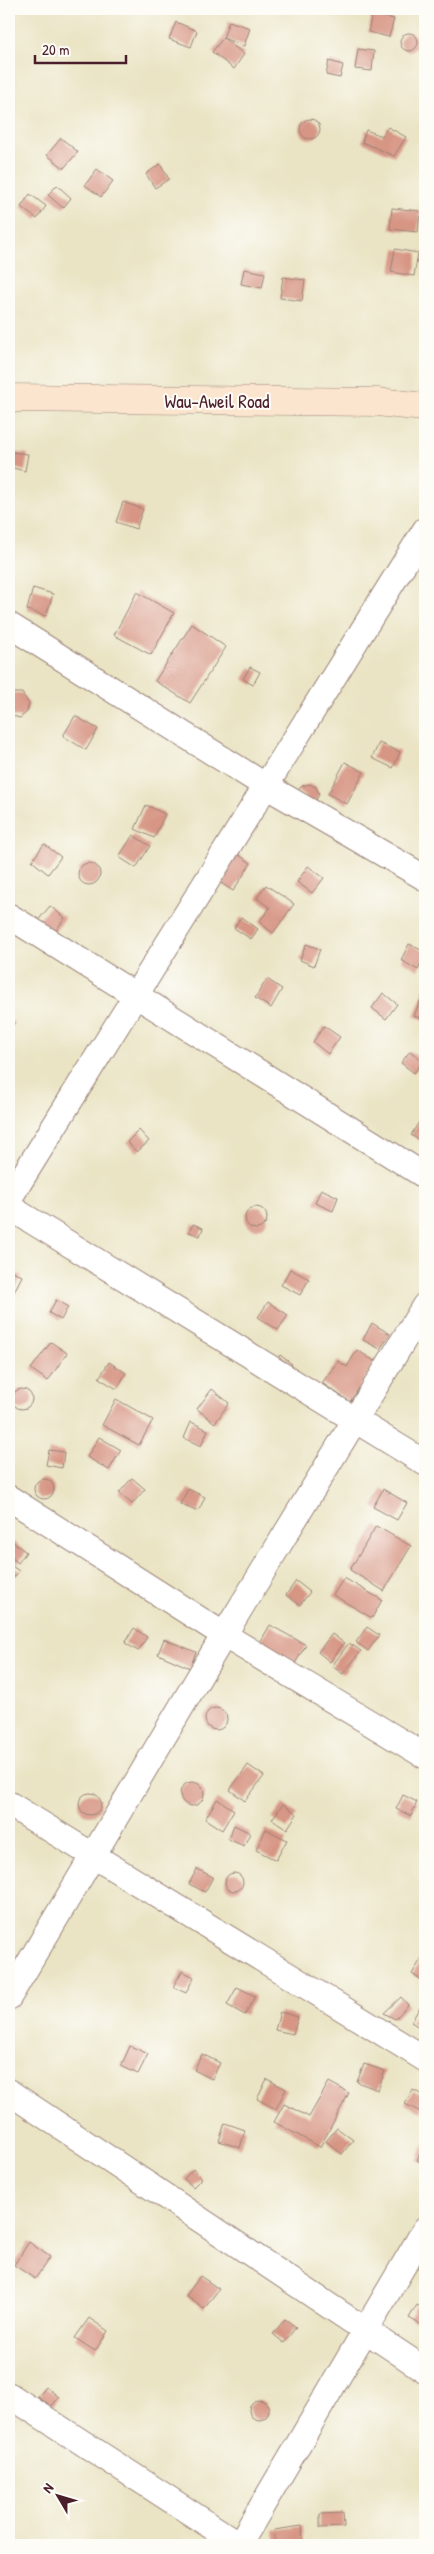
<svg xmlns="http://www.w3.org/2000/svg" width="434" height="2554" viewBox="0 0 434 2554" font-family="'Patrick Hand',sans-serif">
<rect width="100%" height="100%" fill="#fdfcf7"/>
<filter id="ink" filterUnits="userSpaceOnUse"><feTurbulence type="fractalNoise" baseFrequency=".02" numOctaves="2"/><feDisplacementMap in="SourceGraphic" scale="10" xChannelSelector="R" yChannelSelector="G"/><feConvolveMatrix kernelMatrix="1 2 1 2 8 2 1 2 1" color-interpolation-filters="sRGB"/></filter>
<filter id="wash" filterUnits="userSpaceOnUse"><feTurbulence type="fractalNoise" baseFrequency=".0096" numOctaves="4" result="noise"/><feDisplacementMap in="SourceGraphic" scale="20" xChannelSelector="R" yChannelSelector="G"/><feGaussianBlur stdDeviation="1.12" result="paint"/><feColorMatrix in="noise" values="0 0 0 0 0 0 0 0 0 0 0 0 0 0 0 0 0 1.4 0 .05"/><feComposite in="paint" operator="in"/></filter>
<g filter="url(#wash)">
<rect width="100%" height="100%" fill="#eae4c4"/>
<g id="blocks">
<path fill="#d79584" d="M372,14L394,19L389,37L368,32Z
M229,21L250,28L244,46L223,38Z
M176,22L197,31L191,47L169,39Z
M400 42a9 9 0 1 1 18 0a9 9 0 1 1-18 0Z
M223,38L244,54L234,69L212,52Z
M358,49L374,51L372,71L355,69Z
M329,61L343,65L340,78L326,75Z
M300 129a10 10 0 1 1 20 0a10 10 0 1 1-20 0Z
M388,127L406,137L394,156L362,142L366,130L382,136Z
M61,138L78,152L64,168L47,155Z
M160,164L169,179L155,188L146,174Z
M97,169L113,181L101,197L85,185Z
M57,185L71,198L63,208L48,195Z
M30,194L46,206L37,219L21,207Z
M392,208L420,211L418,232L390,229Z
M395,249L418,253L414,276L391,272Z
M244,269L265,273L262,288L241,284Z
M283,277L305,280L302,301L280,298Z
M11,452L28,454L25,471L9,467Z
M123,502L143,509L136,529L116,522Z
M33,588L53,594L46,616L27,610Z
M137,592L174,613L151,655L114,635Z
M192,624L226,647L190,703L155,681Z
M250,667L260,672L253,685L243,679Z
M14,693H22L29,704L27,712L20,718L9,715V695Z
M75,716L98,729L86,750L63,736Z
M379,743L400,752L393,768L372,758Z
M345,762L364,772L347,804L328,794Z
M309,784L316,787L319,794L314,804L297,791L302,786Z
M146,805L165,814L154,838L135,829Z
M133,835L150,846L136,868L119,857Z
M44,844L61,857L48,874L32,861Z
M233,851L251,863L233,891L215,879Z
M78 874a11 11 0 1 1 22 0a11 11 0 1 1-22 0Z
M308,866L324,878L312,893L297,882Z
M266,885L294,904L273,933L259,922L270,908L257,898Z
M50,906L65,918L52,936L36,923Z
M241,917L258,929L251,939L234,928Z
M306,944L320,949L314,966L300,960Z
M409,944L425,952L418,970L401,960Z
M267,979L282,989L271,1008L255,998Z
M383,993L397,1004L386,1019L372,1008Z
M423,994L425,995V1020L414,1016Z
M9,1019L14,1023L9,1030Z
M324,1026L340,1037L328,1054L313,1042Z
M410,1051L423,1061L414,1073L401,1063Z
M425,1112V1144L411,1135Z
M139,1130L149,1141L137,1152L127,1142Z
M321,1189L338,1197L333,1211L315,1203Z
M245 1218a11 11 0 1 1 22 0a11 11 0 1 1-22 0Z
M193,1224L203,1228L200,1236L189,1232Z
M9,1269L22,1276L9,1302Z
M290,1269L309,1279L300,1295L281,1285Z
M56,1300L68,1307L61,1320L49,1313Z
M268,1302L288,1315L278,1330L258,1317Z
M372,1323L390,1334L380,1349L363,1340Z
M51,1342L67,1353L48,1381L31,1369Z
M357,1350L376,1362L350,1402L322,1383L338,1361L347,1367Z
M280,1355L292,1364L284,1374L273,1366Z
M109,1362L126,1373L117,1389L99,1378Z
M12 1399a10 10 0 1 1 20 0a10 10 0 1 1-20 0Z
M212,1389L229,1403L215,1423L197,1409Z
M116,1399L153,1420L139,1445L102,1425Z
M191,1422L208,1430L201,1446L184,1438Z
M99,1437L121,1450L109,1470L87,1457Z
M49,1450L64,1452L62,1468L46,1465Z
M132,1478L145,1489L132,1504L119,1493Z
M34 1489a10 10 0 1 1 20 0a10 10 0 1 1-20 0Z
M188,1489L205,1497L198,1512L180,1504Z
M383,1489L407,1503L397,1520L373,1507Z
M376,1526L411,1546L384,1591L350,1570Z
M12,1541L26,1552L18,1563L9,1555V1546Z
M9,1564L19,1571L9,1584Z
M344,1578L382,1600L372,1618L333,1595Z
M296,1581L310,1592L300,1605L286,1595Z
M270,1625L306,1645L294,1665L259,1644Z
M367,1627L379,1635L368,1651L356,1642Z
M134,1628L147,1637L138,1651L125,1643Z
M332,1634L344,1643L330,1662L318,1652Z
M164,1639L196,1652L190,1668L158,1654Z
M349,1643L361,1651L343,1674L332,1666Z
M205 1719a11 11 0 1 1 22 0a11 11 0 1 1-22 0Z
M248,1765L264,1776L245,1801L230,1790Z
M180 1794a12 12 0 1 1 24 0a12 12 0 1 1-24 0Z
M79 1804a11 11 0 1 1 22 0a11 11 0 1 1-22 0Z
M403,1795L417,1802L411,1816L396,1809Z
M217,1799L234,1810L222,1830L205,1819Z
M283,1804L297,1814L287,1829L272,1819Z
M234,1825L250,1833L244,1846L228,1839Z
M266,1829L287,1840L276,1860L256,1850Z
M197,1869L213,1877L205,1892L189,1884Z
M225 1882a9 9 0 1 1 18 0a9 9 0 1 1-18 0Z
M425,1953V1982L412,1974Z
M182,1971L194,1977L186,1993L173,1987Z
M237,1987L255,1996L245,2015L227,2005Z
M401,1997L408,2005L395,2019L384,2013Z
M420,2007L425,2010V2031L411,2022Z
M280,2012L298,2017L293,2034L275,2030Z
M130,2046L148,2054L138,2074L121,2066Z
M202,2054L220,2063L212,2079L194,2070Z
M364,2064L385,2071L378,2090L357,2082Z
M267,2079L286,2089L276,2109L257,2099Z
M329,2082L349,2093L320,2147L274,2122L284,2104L309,2117Z
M413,2090L425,2096V2104L421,2112L405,2104Z
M225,2123L245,2130L240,2148L219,2141Z
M337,2128L353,2140L342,2154L326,2141Z
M425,2143V2164L417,2160Z
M193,2169L202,2178L193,2187L184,2179Z
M29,2242L50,2257L35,2279L14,2265Z
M200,2276L219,2289L204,2309L186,2296Z
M417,2305L425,2309V2327L409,2318Z
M89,2318L108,2331L95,2351L75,2338Z
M285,2319L296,2327L284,2343L273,2334Z
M46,2387L59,2397L51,2407L38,2397Z
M249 2410a10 10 0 1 1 20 0a10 10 0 1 1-20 0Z
M343,2513L344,2527L320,2528V2514Z
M302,2526L303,2545H276L274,2530Z"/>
</g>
</g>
<g filter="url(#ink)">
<use href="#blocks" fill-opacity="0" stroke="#9a8278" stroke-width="1"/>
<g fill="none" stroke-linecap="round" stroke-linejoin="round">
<defs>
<path id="street" d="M9,625L266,786L425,878
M9,916L425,1176
M9,1199L425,530
M9,1207L425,1463
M9,1498L224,1635L425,1756
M9,1804L425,2059
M9,1997L224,1635L425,1305
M9,2092L425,2370
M9,2395L240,2545
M239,2545L425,2229"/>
<path id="secondary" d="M9,398L377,402L425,407"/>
</defs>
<use href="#street" stroke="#9a8278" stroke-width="27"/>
<use href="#secondary" stroke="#9a8278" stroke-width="29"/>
<use href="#street" stroke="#fff" stroke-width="25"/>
<use href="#secondary" stroke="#fbe5cf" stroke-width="28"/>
</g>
</g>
<g text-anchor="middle" stroke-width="4" stroke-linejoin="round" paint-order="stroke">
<g font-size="19" fill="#4a1f2b" stroke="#fdfcf7">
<text x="217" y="408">Wau-Aweil Road</text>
</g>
</g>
<rect width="434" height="2554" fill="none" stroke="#fdfcf7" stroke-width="30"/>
<g transform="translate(58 2496) rotate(308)" stroke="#fdfcf7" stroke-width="4" paint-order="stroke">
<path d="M0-4L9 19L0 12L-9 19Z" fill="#4a1f2b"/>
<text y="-8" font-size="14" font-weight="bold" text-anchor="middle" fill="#4a1f2b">N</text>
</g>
<path d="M35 55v8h91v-8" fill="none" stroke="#4a1f2b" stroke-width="2.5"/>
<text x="42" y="55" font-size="15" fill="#4a1f2b" stroke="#fdfcf7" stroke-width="4" paint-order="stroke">20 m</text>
</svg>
